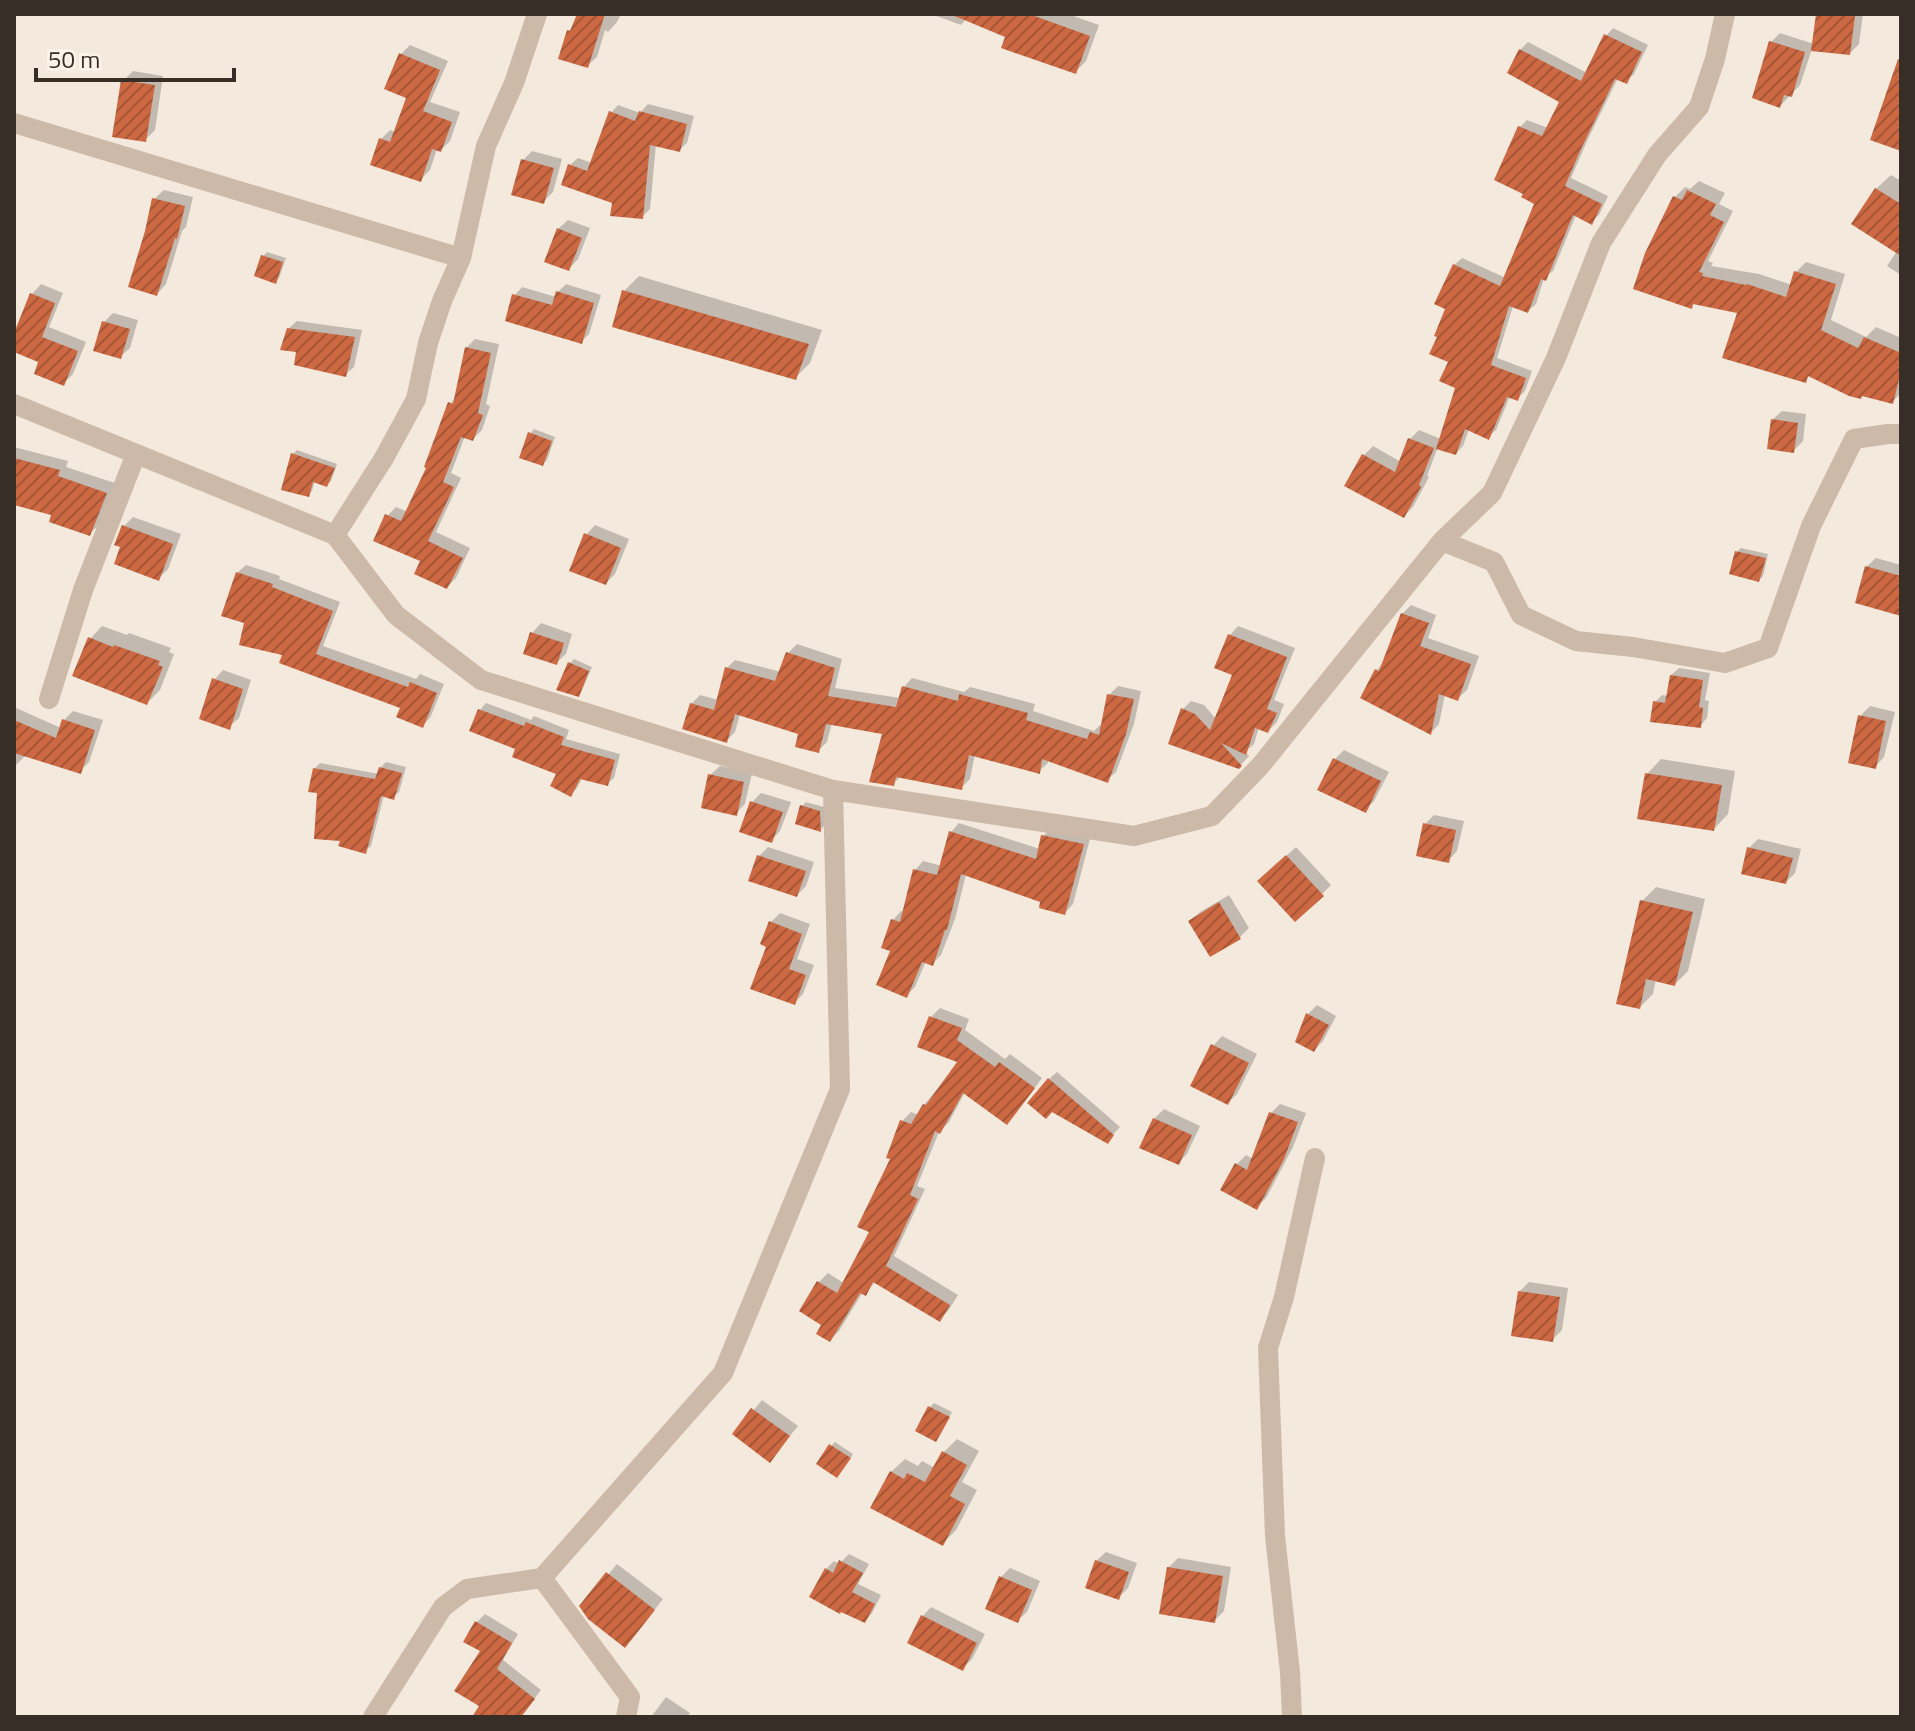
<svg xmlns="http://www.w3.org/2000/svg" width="1915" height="1731" viewBox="0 0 1915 1731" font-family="'Titillium Web',sans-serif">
<defs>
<pattern id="building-hatch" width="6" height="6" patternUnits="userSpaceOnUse" patternTransform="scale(2)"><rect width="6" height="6" fill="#cc6842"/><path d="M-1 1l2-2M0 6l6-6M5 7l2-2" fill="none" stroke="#a75637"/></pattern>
</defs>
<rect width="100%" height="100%" fill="#f3e9dc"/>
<path fill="#0003" d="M579,14H621L617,22L608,32L605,30L597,57L587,66L569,31L574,25Z
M931,14H1068L1099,25L1086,61L1075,72L1008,36L966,19L961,25Z
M1818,14H1863L1859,44L1850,53L1812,49L1800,85L1780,106L1771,42L1780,33L1814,44Z
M1613,28L1648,45L1634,74L1626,82L1618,78L1587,141L1571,178L1608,196L1599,215L1591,222L1576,215L1553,271L1544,278L1536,304L1528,311L1513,306L1497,358L1532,371L1525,391L1517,399L1510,396L1496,430L1488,437L1469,429L1463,446L1456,453L1438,447L1427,476L1429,477L1413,507L1404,516L1363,456L1373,446L1401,462L1410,439L1419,430L1441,439L1458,387L1450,361L1447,308L1454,265L1462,258L1506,278L1537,203L1519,128L1527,120L1548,128L1562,101L1520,50L1528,42L1587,73L1606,36Z
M410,45L448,61L430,102L460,112L450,141L441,150L437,149L430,170L421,179L381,139L390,130L396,132L409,97L401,54Z
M133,71L163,76L155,130L145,140L123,81Z
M648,104L694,116L687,143L679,150L656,144L650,209L642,217L614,201L570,165L578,158L592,163L611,113L618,105L640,113Z
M532,151L562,159L553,192L543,202L523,160Z
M1891,175L1901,181V275L1887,266L1897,251L1876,189Z
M1699,181L1725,193L1719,204L1733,211L1708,261L1713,263L1711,266L1759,274L1792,285L1796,272L1806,262L1845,274L1831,320L1866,337L1876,327L1901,338V393L1892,402L1810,375L1805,380L1740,311L1695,302L1691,306L1675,197L1685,187L1690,189Z
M164,190L193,197L186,227L182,231L166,284L157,294L154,199Z
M568,220L590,228L578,259L569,269L558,229Z
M267,252L286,258L279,278L275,282L263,256Z
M639,276L822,330L810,363L796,377L624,291Z
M41,284L63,293L49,327L86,342L73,374L63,384L41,361L14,350V338L32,294Z
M566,284L601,295L589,334L581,342L514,296L522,287L556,297L558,292Z
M113,313L138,320L130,348L120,357L104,322Z
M297,321L362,330L354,367L345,375L299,351L288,329Z
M475,339L499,344L486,404L490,406L482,430L473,439L465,436L451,473L461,478L436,532L470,548L456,578L447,587L387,516L396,507L408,512L429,467L450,404L456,397L466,348Z
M1782,411L1806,414L1803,441L1793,451L1772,420Z
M534,429L555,437L547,460L543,464L530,434Z
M14,447L68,461L66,467L115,483L99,525L89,534L54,513L14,503Z
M297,450L337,464L331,481L327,485L315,480L312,491L308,495L293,454Z
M133,517L181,534L168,569L159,578L123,546L124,526Z
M595,525L629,539L615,574L606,583L586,535Z
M1741,548L1768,554L1763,576L1759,580L1737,552Z
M1876,558L1901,565V614L1866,567Z
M246,565L280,576L279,579L340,602L323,646L416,679L420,674L444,684L430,718L422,726L402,707L285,653L247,622L237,573Z
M1411,605L1436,615L1428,638L1479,656L1467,690L1458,698L1445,694L1439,724L1431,733L1377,670L1384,662L1402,614Z
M541,623L572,634L566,654L556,663L532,633Z
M102,626L127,635L129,633L171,648L169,652L174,654L160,690L147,703L90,639Z
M1238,626L1295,648L1274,700L1284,704L1277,722L1268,731L1259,727L1254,744L1245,752L1249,756L1239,767L1182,710L1191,701L1204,705L1216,719L1235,674L1217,667L1230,635Z
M797,644L842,659L835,688L900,698L904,687L912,678L964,692L970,687L1035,704L1033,711L1094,731L1100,725L1103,726L1109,695L1118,686L1141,691L1134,724L1116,772L1107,780L1048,759V763L1039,771L975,754L970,779L961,788L901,776L893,784L884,733L832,723L827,742L819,750L801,733L740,714L735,732L726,741L691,704L700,695L718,700L727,668L735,660L781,672L788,653Z
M574,659L592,667L582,690L578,695L570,663Z
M1679,668L1710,673L1705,700L1709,701L1707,718L1700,726L1655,702L1662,695L1668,696L1671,675Z
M223,670L251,680L239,718L229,727L214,680Z
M486,703L531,720L534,716L569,730L566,739L620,754L614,778L607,784L582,778L577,788L571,794L558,773L518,748L480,710Z
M1870,706L1895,712L1884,757L1875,767L1860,716Z
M14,707L61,728L64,720L73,711L103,720L89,762L80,771L26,755L16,765L14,764Z
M1344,750L1389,772L1374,801L1365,811L1335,759Z
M1661,759L1735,771L1728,814L1714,829L1647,774Z
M386,762L406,767L399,792L393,797L384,795L371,846L365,851L342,839L319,792L314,769L320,763L379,774L380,768Z
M720,766L752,773L745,804L736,813L710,775Z
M761,793L791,802L780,831L771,841L752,802Z
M806,802L824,807V826L820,830L802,806Z
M1434,815L1464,821L1457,851L1448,861L1425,824Z
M959,823L1040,849L1043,836L1052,828L1091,835L1073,904L1065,913L1043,900L966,874L955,919L941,955L932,964L926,961L915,987L906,996L892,950L893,920L901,911L904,912L915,870L923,861L942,866L951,832Z
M1758,839L1801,849L1795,873L1786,882L1749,848Z
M768,847L814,862L806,886L797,895L759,856Z
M1296,847L1331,885L1322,894L1269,872Z
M1656,887L1705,899L1688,971L1675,984L1656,979L1653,994L1640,1007L1642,901Z
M1229,895L1249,928L1240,937L1190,921L1200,912Z
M780,913L810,924L797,959L814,965L803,994L794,1003L769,946L771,922Z
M1317,1005L1336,1016L1323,1041L1314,1050L1308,1014Z
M940,1008L969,1019L965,1030L1005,1059L1010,1054L1042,1078L1016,1113L965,1092L949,1122L939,1132L917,1186L925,1189L894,1256L958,1295L948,1311L939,1320L876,1281L865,1294L863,1292L839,1331L830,1340L824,1324L819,1282L828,1273L845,1284L871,1231L902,1121L911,1112L919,1115L924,1105L960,1061L931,1017Z
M1222,1036L1257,1054L1237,1094L1228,1103L1213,1046Z
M1057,1072L1120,1127L1107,1141L1049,1079Z
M1280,1104L1306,1113L1293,1147L1266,1198L1257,1207L1237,1164L1246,1155L1253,1159L1271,1113Z
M1164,1109L1200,1126L1187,1154L1178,1163L1154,1119Z
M1529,1282L1568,1288L1562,1330L1553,1339L1519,1292Z
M762,1400L798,1426L770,1460L734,1434Z
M934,1403L952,1412L940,1435L936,1439L930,1407Z
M957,1439L979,1451L962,1482L977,1490L956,1530L942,1544L891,1472L905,1459L918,1466L922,1461L935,1468L943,1453Z
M835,1442L853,1454L841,1472L831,1446Z
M1106,1552L1137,1563L1128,1588L1119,1597L1096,1561Z
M849,1554L869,1564L858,1584L881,1595L872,1613L865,1621L826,1569L834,1561L839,1564Z
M1178,1558L1231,1567L1224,1611L1214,1621L1168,1568Z
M617,1564L663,1599L634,1636L582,1606Z
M1010,1568L1040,1581L1027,1612L1017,1621L1001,1577Z
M931,1607L985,1634L972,1659L963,1668L922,1617Z
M485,1614L518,1634L503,1660L541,1690L528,1707L510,1717H474L482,1706V1650L477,1622Z
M666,1697L690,1713L688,1716L690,1717H651Z"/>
<path fill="url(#building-hatch)" d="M577,14H605L588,68L558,59L567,30L570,31Z
M950,14H1029L1090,36L1076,74L1001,48L1005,37Z
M1816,14L1855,16L1850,55L1811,51Z
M1604,34L1642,52L1627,84L1615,79L1580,151L1565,186L1602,204L1592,225L1573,215L1546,281L1541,279L1528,313L1509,306L1491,365L1526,378L1518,401L1507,397L1489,440L1465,429L1456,455L1436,449L1455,388L1439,381L1448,362L1429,354L1437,337L1434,336L1445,309L1434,304L1453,264L1500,286L1534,204L1521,197L1523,194L1494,180L1518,126L1542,136L1559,102L1507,73L1519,49L1581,81Z
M1769,41L1805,52L1792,97L1784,95L1780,108L1752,98Z
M399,53L440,70L423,111L452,122L441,152L432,149L421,182L370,165L379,138L390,142L406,98L384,89Z
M1898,59L1901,60V151L1870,140Z
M121,80L155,85L146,142L112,137Z
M609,111L635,121L639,111L687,124L680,152L650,145L643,219L610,216L612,203L561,185L568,164L587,171Z
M521,159L554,168L544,204L511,195Z
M1875,188L1901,204V256L1851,224Z
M1687,190L1716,204L1710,215L1724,222L1699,272L1703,273L1702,276L1746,285L1747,284L1786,297L1794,271L1836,284L1821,330L1858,348L1864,337L1901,353V371L1893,404L1862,396L1861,399L1849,396L1808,376L1806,383L1722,358L1737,313L1693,304L1692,309L1633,289L1645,253L1673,196L1682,200Z
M152,198L185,206L177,239L175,238L157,296L128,287L145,231Z
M557,228L582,238L569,271L544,262Z
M261,255L283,262L276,284L254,276Z
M622,290L809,344L796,380L612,327Z
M556,291L594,303L582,344L505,321L512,294L552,305Z
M30,293L55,303L42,337L78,351L64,386L34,374L38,362L14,352V333Z
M102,321L130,329L121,359L93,351Z
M287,328L355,337L346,377L294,365L296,352L280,350Z
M465,347L491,353L478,413L483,415L473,441L461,437L443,482L454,487L428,541L463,558L447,589L414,574L420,561L373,541L385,514L401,521L426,468L424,467L448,402L453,404Z
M1771,419L1798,423L1794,453L1767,449Z
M528,432L552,441L543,466L519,458Z
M1408,438L1434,448L1419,485L1421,487L1404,518L1344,486L1362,454L1395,472Z
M291,453L335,468L327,487L313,482L309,497L281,490Z
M14,458L60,470L58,476L107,493L90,536L49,522L51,515L14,505Z
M122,525L173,544L159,581L114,564L120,547L114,545Z
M584,533L621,548L606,585L569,571Z
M1735,551L1766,558L1759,582L1729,574Z
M1865,566L1901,576V616L1855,603Z
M236,572L273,584L272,587L333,611L316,654L408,687L410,682L437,693L423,728L396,717L400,708L279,663L282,655L239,645L244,623L221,616Z
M1401,613L1429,623L1420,646L1471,664L1458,701L1439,694L1431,735L1360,698L1375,669L1379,671Z
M530,632L564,643L557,665L523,654Z
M1228,634L1287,657L1267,709L1277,713L1268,733L1255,728L1246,755L1221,743L1242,766L1239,769L1168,744L1181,708L1195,714L1210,730L1232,675L1214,668Z
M88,637L113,647L114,645L160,661L158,665L163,667L147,705L72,676Z
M786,652L835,668L828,696L896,707L902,686L958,701L959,694L1028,713L1026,720L1087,739L1090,732L1099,735L1107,694L1134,699L1126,734L1108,783L1042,759L1040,774L969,755L962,790L896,777L894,786L869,782L882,734L826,724L819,753L795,747L798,734L735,714L727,743L682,729L690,703L714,710L725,667L775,681Z
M568,662L589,671L579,697L556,690Z
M1670,675L1703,680L1699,707L1703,708L1701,728L1650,722L1653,701L1665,703Z
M212,678L243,689L230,730L199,719Z
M478,709L524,726L526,722L564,737L561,745L615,760L608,786L580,779L571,797L550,786L556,774L512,757L515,749L469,731Z
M1858,715L1886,721L1876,769L1848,763Z
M62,719L95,730L81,774L14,753V720L56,738Z
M1333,758L1381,781L1366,813L1317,790Z
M379,767L402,773L394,800L381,796L366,854L338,846L340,841L314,839L317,793L308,792L313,768L375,779Z
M1645,773L1722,785L1714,831L1637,819Z
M708,774L744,782L737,816L701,808Z
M750,801L783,812L772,843L739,832Z
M800,805L820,811L821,832L795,824Z
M1423,823L1456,830L1449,863L1416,856Z
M949,831L1036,859L1041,835L1084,844L1065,915L1039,908L1040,902L961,874L947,930H945L933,966L922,962L907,998L876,985L890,951L881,948L891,919L900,922L913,869L937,875Z
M1747,847L1793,858L1786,884L1741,874Z
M757,855L806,871L797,897L748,881Z
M1286,855L1324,896L1295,922L1257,881Z
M1640,900L1693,912L1675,986L1646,979L1640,1009L1616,1004Z
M1219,902L1241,939L1210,957L1188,921Z
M769,921L802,934L789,969L806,975L795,1005L750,989L766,947L760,944Z
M1306,1013L1329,1025L1314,1052L1295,1042Z
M929,1016L962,1028L957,1040L995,1067L999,1062L1035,1088L1007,1125L963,1093L940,1134L935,1131L910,1195L918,1199L886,1266L950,1305L940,1322L873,1282L866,1296L860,1293L830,1342L816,1334L821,1325L799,1311L817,1281L837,1293L869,1232L857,1227L890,1159L886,1158L900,1120L911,1124L923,1104L926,1105L957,1062L917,1047Z
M1211,1044L1249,1063L1228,1105L1190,1086Z
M1048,1078L1114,1135L1108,1144L1052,1112L1046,1119L1027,1103Z
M1269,1112L1298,1122L1284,1159L1257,1210L1220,1190L1235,1163L1247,1170Z
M1153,1118L1192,1135L1179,1165L1139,1148Z
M1518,1291L1560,1297L1553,1342L1511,1336Z
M928,1406L950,1417L936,1442L915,1431Z
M751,1408L790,1436L770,1463L732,1434Z
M829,1444L851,1458L837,1478L816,1464Z
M942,1451L967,1465L950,1496L965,1504L943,1546L870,1508L890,1471L904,1479L907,1473L925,1482Z
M839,1560L863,1573L852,1592L875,1604L865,1623L841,1612L840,1614L809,1597L825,1568L833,1573Z
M1095,1560L1129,1572L1119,1600L1085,1588Z
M1167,1567L1223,1576L1215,1623L1159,1614Z
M606,1572L655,1610L625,1648L588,1619L579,1606Z
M999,1576L1032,1590L1018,1623L985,1609Z
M921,1615L977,1643L963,1671L907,1643Z
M475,1621L512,1643L497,1669L535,1699L521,1717H472L479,1706L454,1691L480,1651L463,1642Z"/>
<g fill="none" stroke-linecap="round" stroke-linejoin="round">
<path stroke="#ccb9a7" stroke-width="20" d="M537,14L514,83L486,146L461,258L442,301L428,343L416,399L384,458L335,535L396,615L481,680L833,790L1134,836L1212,816L1261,765L1442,541L1494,562L1521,615L1576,641L1633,647L1725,663L1768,648L1811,526L1854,439L1888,434H1901
M14,123L461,258
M14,404L335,535
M1442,541L1492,493L1556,358L1601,243L1657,155L1699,107L1715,59L1725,14
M49,699L83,590L136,454
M542,1578L630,1697L626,1717
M373,1717L443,1607L467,1589L542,1578L723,1373L840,1089L833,790
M1292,1717L1290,1672L1275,1536L1268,1348L1284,1297L1315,1158"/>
</g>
<rect width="1915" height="1731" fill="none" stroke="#382e28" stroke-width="32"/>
<path d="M36 68v12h198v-12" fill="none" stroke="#382e28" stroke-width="4"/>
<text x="48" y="68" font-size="24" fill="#382e28" stroke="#fbf3e9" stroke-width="6" paint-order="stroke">50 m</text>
</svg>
